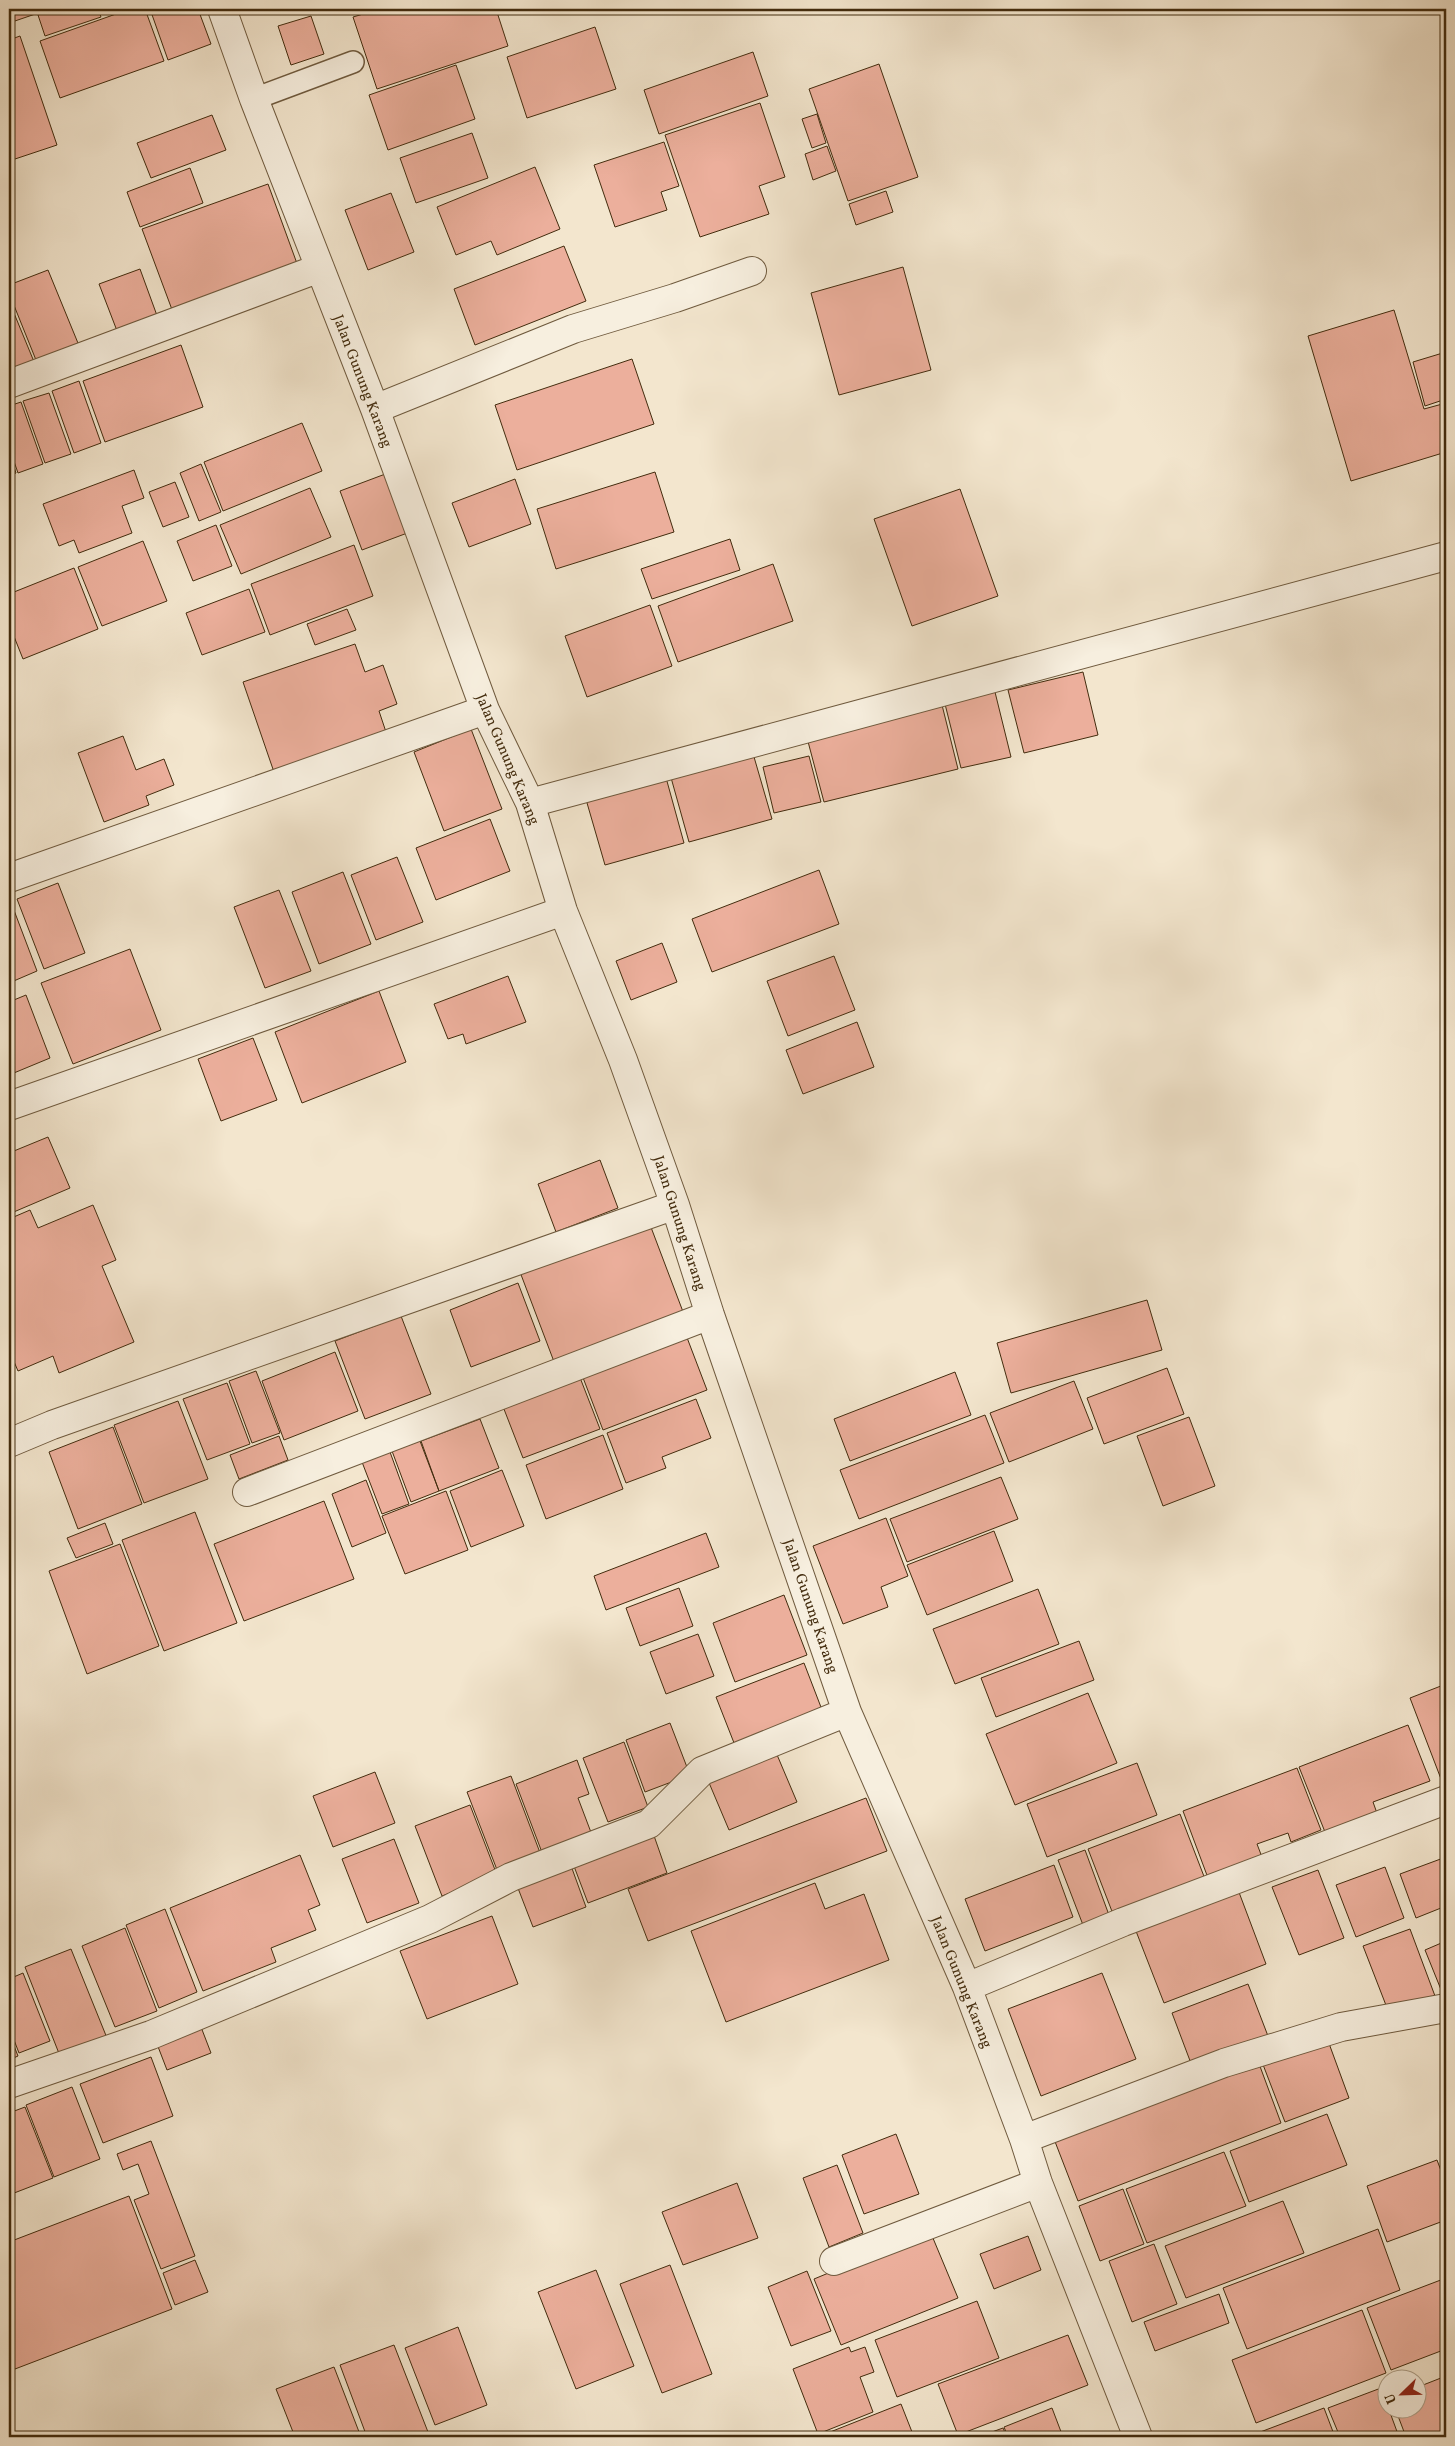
<svg xmlns="http://www.w3.org/2000/svg" width="1455" height="2446" viewBox="0 0 1455 2446" font-family="Vollkorn,serif">
<rect width="100%" height="100%" fill="#f3e6ce"/>
<filter id="stains"><feTurbulence type="fractalNoise" baseFrequency=".004" numOctaves="4"/><feColorMatrix values="0 0 0 0 .2 0 0 0 0 .09 0 0 0 0 .02 0 0 0 .5 -.17"/></filter>
<radialGradient id="worn" r=".72"><stop offset=".6" stop-color="#630" stop-opacity="0"/><stop offset="1" stop-color="#630" stop-opacity=".3"/></radialGradient>
<path fill="#ecaf9c" stroke="#432c0e" d="M9,9H50L9,23Z
M55,9H98L101,17L45,36L38,15Z
M130,9H145L164,61L60,98L40,41Z
M150,9H198L211,44L168,60Z
M380,9H496L508,46L377,89L353,17Z
M311,16L324,54L291,65L278,26Z
M595,27L616,89L527,118L507,57Z
M20,36L57,145L9,161V40Z
M753,52L768,96L659,134L644,90Z
M879,64L918,177L848,201L809,89Z
M456,65L475,119L388,150L369,95Z
M760,103L785,177L759,186L769,214L700,237L665,135Z
M817,114L826,143L812,148L802,119Z
M212,115L226,150L151,178L137,143Z
M472,133L488,178L416,203L400,158Z
M664,142L679,186L661,192L667,210L615,227L594,165Z
M827,146L836,171L813,180L805,154Z
M535,167L560,229L497,255L491,241L456,255L437,207Z
M190,168L203,203L140,227L127,192Z
M268,184L299,269L174,315L142,229Z
M886,191L893,212L856,225L849,204Z
M391,193L414,252L368,270L345,210Z
M564,246L586,301L475,345L454,289Z
M903,267L931,370L839,395L811,293Z
M140,269L159,321L119,336L99,284Z
M48,270L80,348L38,365L9,293V285Z
M9,301L37,369L9,380Z
M1394,310L1424,409L1446,403V452L1351,481L1308,336Z
M181,345L203,407L105,442L83,381Z
M1446,352V399L1425,406L1413,362Z
M632,359L654,424L517,470L495,405Z
M79,381L101,443L74,453L52,391Z
M49,393L71,454L45,463L23,401Z
M21,402L43,464L18,473L9,447V406Z
M302,423L322,471L223,511L204,462Z
M9,452L16,473L9,476Z
M201,464L221,512L199,521L180,473Z
M134,470L144,498L122,506L132,533L79,553L74,540L59,546L43,504Z
M655,472L674,532L556,569L537,509Z
M388,473L410,532L362,550L340,491Z
M515,479L531,524L469,547L452,503Z
M175,482L189,517L163,527L149,492Z
M310,488L331,537L241,574L220,525Z
M960,489L998,596L912,626L874,519Z
M216,525L232,566L193,581L177,541Z
M730,539L740,570L652,599L641,569Z
M143,541L167,601L102,626L78,567Z
M354,545L373,596L270,635L251,584Z
M773,564L793,621L678,662L658,606Z
M74,568L98,629L23,659L9,624V594Z
M249,589L265,632L202,655L186,613Z
M650,605L672,666L587,697L565,636Z
M347,609L356,630L315,645L307,624Z
M355,644L365,672L383,665L397,704L379,711L387,735L275,775L243,682Z
M1083,672L1098,735L1024,753L1008,690Z
M994,688L1011,757L961,768L944,700Z
M941,701L958,769L824,802L806,734Z
M471,729L502,809L444,831L414,752Z
M123,736L136,770L164,759L174,785L146,796L149,805L104,822L78,753Z
M752,750L772,819L689,842L670,774Z
M809,756L821,802L774,813L763,767Z
M665,774L684,843L605,865L585,796Z
M490,819L510,871L436,900L416,848Z
M397,857L423,922L376,940L351,875Z
M819,870L839,924L712,972L692,919Z
M343,872L371,944L319,964L292,892Z
M58,883L85,953L44,969L17,899Z
M279,890L311,971L265,988L234,907Z
M12,905L37,971L9,983V907Z
M662,943L677,982L631,1000L616,961Z
M130,949L161,1030L73,1064L41,983Z
M834,956L855,1010L788,1036L767,981Z
M508,976L526,1022L466,1044L463,1034L448,1039L434,1004Z
M379,991L406,1062L302,1103L275,1032Z
M26,995L50,1058L9,1075V1002Z
M857,1022L874,1067L803,1094L786,1050Z
M253,1038L277,1100L221,1121L198,1059Z
M48,1137L70,1188L9,1214V1153Z
M600,1160L618,1208L556,1232L538,1184Z
M93,1205L116,1260L102,1266L134,1342L59,1373L53,1356L18,1371L9,1350V1219L30,1210L38,1228Z
M649,1222L685,1317L556,1367L520,1272Z
M518,1283L540,1341L471,1367L450,1310Z
M1147,1300L1162,1350L1011,1393L997,1343Z
M401,1316L431,1394L365,1419L335,1341Z
M686,1335L707,1390L603,1430L582,1375Z
M335,1352L358,1411L284,1440L262,1381Z
M1167,1368L1184,1414L1104,1444L1087,1398Z
M256,1371L280,1433L252,1443L229,1381Z
M955,1372L971,1415L850,1461L834,1419Z
M579,1375L600,1429L523,1458L502,1404Z
M1074,1381L1093,1429L1009,1462L990,1413Z
M227,1383L250,1444L207,1460L183,1399Z
M696,1399L711,1438L662,1457L666,1468L626,1483L607,1433Z
M178,1401L208,1479L144,1503L114,1425Z
M985,1415L1004,1463L859,1519L840,1470Z
M1189,1417L1215,1486L1163,1506L1137,1436Z
M480,1419L499,1468L439,1491L421,1441Z
M113,1427L142,1504L78,1529L49,1452Z
M603,1435L623,1489L546,1519L526,1465Z
M279,1436L288,1460L239,1479L230,1455Z
M420,1441L439,1491L411,1502L392,1451Z
M390,1452L409,1504L382,1514L362,1462Z
M502,1470L524,1526L471,1547L450,1491Z
M1001,1477L1018,1519L907,1562L890,1519Z
M366,1480L386,1533L352,1547L332,1494Z
M446,1491L468,1550L405,1574L382,1516Z
M324,1501L354,1579L244,1621L214,1544Z
M195,1512L237,1623L164,1651L122,1540Z
M886,1518L908,1576L881,1587L888,1607L843,1624L813,1546Z
M105,1523L113,1544L76,1558L67,1538Z
M994,1531L1013,1581L927,1615L907,1565Z
M706,1533L719,1567L606,1610L594,1576Z
M120,1544L159,1646L87,1674L49,1571Z
M679,1588L693,1626L640,1646L626,1608Z
M1038,1589L1059,1644L955,1684L933,1629Z
M784,1595L807,1655L735,1682L713,1623Z
M698,1634L714,1676L666,1694L650,1652Z
M1079,1641L1094,1680L996,1717L981,1678Z
M804,1663L824,1715L736,1748L716,1697Z
M1446,1684V1792L1410,1698Z
M1088,1693L1117,1763L1015,1805L986,1734Z
M670,1723L690,1775L645,1792L626,1740Z
M1408,1725L1430,1781L1373,1802L1378,1816L1327,1837L1299,1767Z
M624,1742L648,1807L608,1822L583,1758Z
M775,1750L797,1802L729,1830L707,1778Z
M577,1760L589,1794L578,1798L592,1835L543,1855L516,1784Z
M1137,1763L1157,1815L1047,1857L1027,1804Z
M1297,1768L1321,1830L1291,1842L1288,1833L1257,1844L1265,1865L1211,1886L1183,1811Z
M375,1772L395,1823L333,1847L313,1796Z
M511,1776L542,1858L499,1875L467,1792Z
M866,1798L887,1851L648,1941L628,1889Z
M470,1805L497,1875L442,1896L415,1826Z
M1180,1814L1205,1879L1113,1914L1088,1849Z
M652,1830L667,1873L588,1903L572,1861Z
M394,1839L419,1903L367,1923L342,1859Z
M1085,1850L1109,1915L1083,1925L1058,1860Z
M300,1855L320,1905L308,1910L316,1930L271,1948L276,1962L203,1991L170,1908Z
M1446,1857V1906L1416,1918L1400,1874Z
M570,1863L586,1907L533,1927L516,1883Z
M1054,1865L1073,1917L985,1951L965,1899Z
M1385,1867L1404,1918L1356,1937L1336,1885Z
M1318,1870L1344,1938L1299,1955L1272,1887Z
M815,1883L825,1909L864,1894L889,1960L726,2022L691,1931Z
M1237,1887L1266,1964L1164,2003L1134,1926Z
M165,1909L197,1992L159,2008L126,1925Z
M492,1916L518,1984L427,2019L400,1951Z
M125,1928L157,2011L115,2027L82,1946Z
M1410,1929L1435,1996L1389,2013L1363,1946Z
M1446,1941V2002L1425,1950Z
M71,1949L107,2038L60,2056L25,1967Z
M23,1973L50,2041L19,2053L9,2027V1979Z
M1102,1973L1136,2059L1041,2096L1008,2009Z
M1248,1984L1268,2036L1192,2066L1172,2013Z
M201,2027L211,2053L167,2070L157,2044Z
M9,2033L18,2056L9,2060Z
M1327,2038L1349,2098L1285,2122L1262,2062Z
M151,2057L173,2116L103,2143L80,2084Z
M1258,2061L1281,2123L1078,2201L1054,2139Z
M72,2087L100,2159L54,2177L26,2105Z
M25,2107L53,2178L9,2195V2113Z
M1327,2114L1347,2165L1249,2202L1230,2151Z
M896,2134L919,2194L864,2214L842,2155Z
M151,2141L195,2256L161,2269L134,2200L149,2194L138,2164L123,2170L117,2154Z
M1224,2152L1246,2206L1147,2243L1126,2189Z
M1437,2160L1446,2184V2220L1387,2242L1367,2186Z
M837,2165L863,2233L829,2247L803,2178Z
M737,2183L758,2238L683,2265L662,2212Z
M1123,2189L1144,2244L1100,2261L1079,2206Z
M129,2196L172,2309L15,2369L9,2351V2242Z
M1283,2201L1304,2253L1186,2298L1165,2246Z
M1378,2229L1400,2290L1247,2349L1223,2288Z
M930,2231L958,2298L841,2345L814,2279Z
M1028,2236L1041,2270L994,2289L980,2254Z
M1154,2244L1177,2304L1132,2322L1109,2261Z
M195,2260L208,2292L175,2305L163,2273Z
M670,2265L712,2374L662,2393L620,2284Z
M596,2270L634,2366L576,2389L538,2292Z
M807,2271L831,2331L791,2346L768,2287Z
M1446,2278V2349L1391,2370L1367,2308Z
M1219,2294L1229,2323L1155,2351L1144,2322Z
M977,2301L999,2358L897,2397L875,2340Z
M1362,2310L1386,2373L1256,2423L1232,2360Z
M458,2327L487,2405L435,2425L405,2348Z
M1068,2335L1088,2385L958,2435L938,2384Z
M394,2345L428,2432L414,2437H367L340,2365Z
M849,2347L851,2352L865,2347L874,2372L860,2377L873,2412L818,2434L793,2369Z
M334,2367L361,2437H295L276,2389Z
M1446,2376V2437H1406L1395,2408H1418V2387Z
M1381,2388L1399,2437H1340L1328,2408Z
M901,2404L914,2437H820V2436Z
M1052,2408L1063,2437H1008L1004,2427Z
M1324,2408L1335,2437H1247Z
M1003,2428L1007,2437H978Z"/>
<g fill="none" stroke-linecap="round" stroke-linejoin="round">
<defs>
<path id="lane" d="M254,99L353,62"/>
<path id="street" d="M222,9L254,99L375,409L485,710L530,803L563,911L623,1060L675,1205L710,1315L847,1712L967,1987L1024,2139L1038,2183L1138,2437
M9,384L320,268
M375,409L573,329L675,298L752,271
M530,803L1446,556
M9,878L485,710
M9,1106L563,911
M9,1443L52,1425L675,1205
M247,1492L710,1315
M967,1987L1123,1922L1446,1800
M9,2084L151,2035L430,1919L511,1877L649,1824L702,1771L847,1712
M1024,2139L1224,2063L1341,2027L1446,2008
M834,2261L1038,2183"/>
</defs>
<use href="#lane" stroke="#6f5a3e" stroke-width="24"/>
<use href="#street" stroke="#6f5a3e" stroke-width="30"/>
<use href="#lane" stroke="#f7efdf" stroke-width="21"/>
<use href="#street" stroke="#f7efdf" stroke-width="28"/>
</g>
<g text-anchor="middle" stroke-width="4" stroke-linejoin="round" paint-order="stroke">
<g font-size="15" fill="#432c0e" stroke="#f7efdf">
<text transform="translate(363 381) rotate(69)" y="5">Jalan Gunung Karang</text>
<text transform="translate(508 759) rotate(67)" y="5">Jalan Gunung Karang</text>
<text transform="translate(680 1223) rotate(72)" y="5">Jalan Gunung Karang</text>
<text transform="translate(811 1606) rotate(71)" y="5">Jalan Gunung Karang</text>
<text transform="translate(962 1982) rotate(68)" y="5">Jalan Gunung Karang</text>
</g>
</g>
<rect width="1455" height="2446" fill="none" stroke="#f3e6ce" stroke-width="30"/>
<rect x="10" y="10" width="1435" height="2426" fill="none" stroke="#432c0e" stroke-width="2.5"/>
<rect x="15" y="15" width="1425" height="2416" fill="none" stroke="#432c0e"/>
<g transform="translate(1402 2394) rotate(247)"><circle r="24" fill="#f7efdf" stroke="#afa18b"/>
<path d="M0-4L9 19L0 12L-9 19Z" fill="#8f2418"/>
<text y="-8" font-size="14" font-weight="bold" text-anchor="middle" fill="#432c0e">U</text>
</g>
<rect width="100%" height="100%" filter="url(#stains)"/>
<rect width="100%" height="100%" fill="url(#worn)"/>
</svg>
